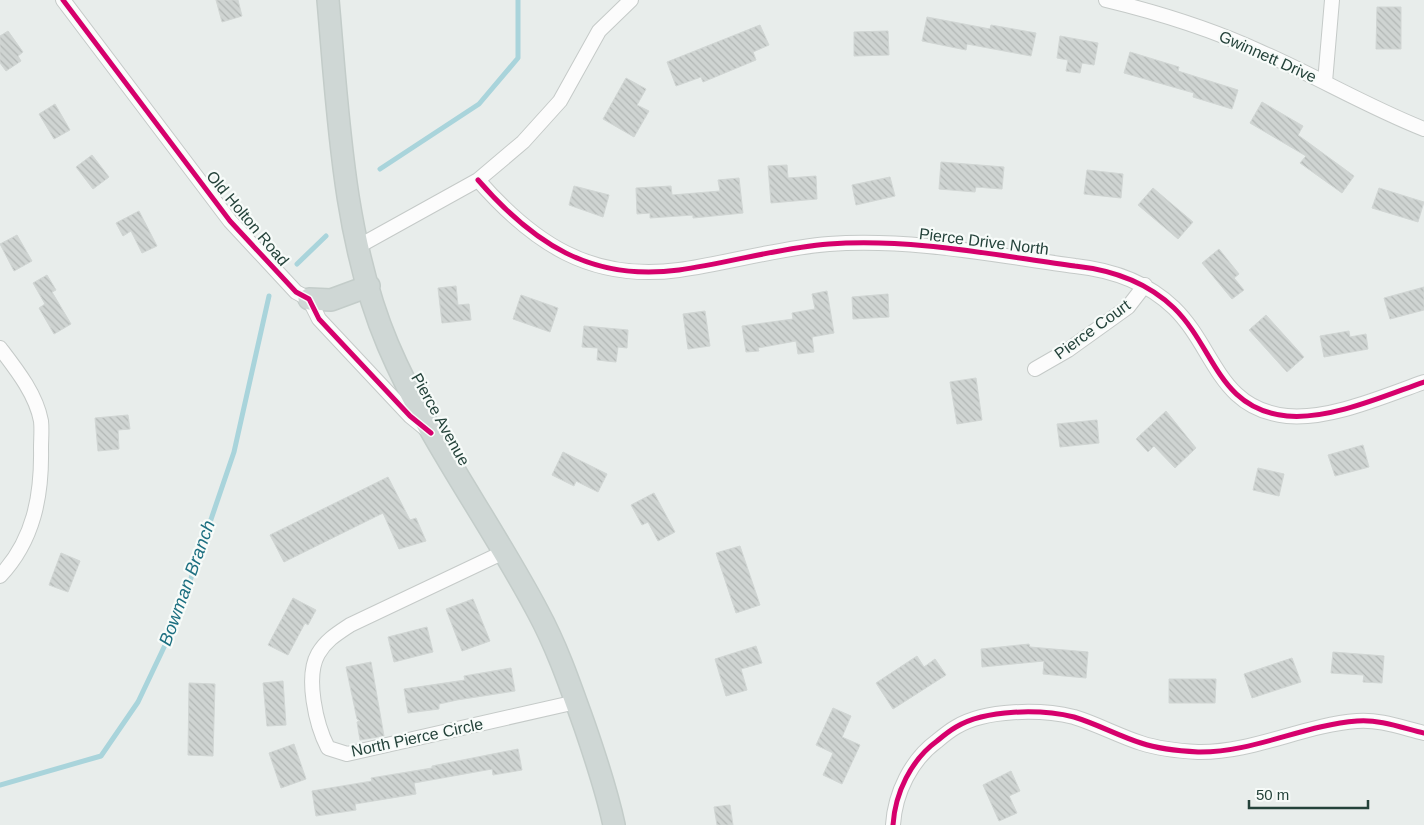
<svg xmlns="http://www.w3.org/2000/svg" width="1424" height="825" viewBox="0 0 1424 825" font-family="Helvetica,sans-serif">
<defs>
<pattern id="building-back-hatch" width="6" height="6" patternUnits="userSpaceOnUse" patternTransform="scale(1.25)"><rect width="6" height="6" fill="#cfd4d2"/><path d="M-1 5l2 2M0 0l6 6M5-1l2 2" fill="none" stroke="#b2b7b5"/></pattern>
</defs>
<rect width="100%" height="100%" fill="#e8edeb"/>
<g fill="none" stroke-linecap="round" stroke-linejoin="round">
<path stroke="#a9d4db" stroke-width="5" d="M380,169L479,104L518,58V0
M297,264L326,236
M0,785L101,756L138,702L176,622L234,452L269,296"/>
</g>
<path fill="url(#building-back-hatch)" stroke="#d1d6d4" d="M216,0H238L242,16L222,22Z
M1377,7H1401V49H1376Z
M927,17L990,29L991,25L1036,33L1031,56L967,44L966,50L922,41Z
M760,25L769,45L753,52L756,60L703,82L701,77L676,86L667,62Z
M8,31L23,52L18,56L21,61L6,71L0,63V36Z
M888,31L889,55L854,56V32Z
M1060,36L1098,43L1094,65L1082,63L1080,73L1066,71L1068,60L1057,58Z
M1130,52L1179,67L1178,71L1238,90L1232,109L1193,97L1194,93L1124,73Z
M626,78L646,89L637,105L649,111L634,137L603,119Z
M1262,102L1303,126L1298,135L1354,176L1342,193L1300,163L1306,156L1250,123Z
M55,104L70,130L54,139L39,114Z
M92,155L109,177L93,189L76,167Z
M941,162L1004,167L1002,189L976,187L975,192L939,189Z
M787,165L788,178L816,176L817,199L771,203L768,166Z
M1087,170L1123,174L1121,198L1084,194Z
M890,177L895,196L856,205L852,185Z
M739,178L743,213L693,218V215L650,218V213L637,214L636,188L671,186L672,195L720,191L718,180Z
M574,186L609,195L603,217L569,205Z
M1153,188L1193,222L1178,239L1138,205Z
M1379,188L1424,202L1418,222L1372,208Z
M139,211L157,246L142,253L131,231L123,236L116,223Z
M17,235L32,261L14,271L0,244Z
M1219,249L1239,274L1234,278L1244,290L1232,299L1202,263Z
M47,275L56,290L52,292L71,324L54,334L39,308L45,304L33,283Z
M456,286L458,305L469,304L471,320L442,323L438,288Z
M1424,287V310L1390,319L1384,298Z
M827,291L834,333L812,337L814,352L798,354L796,341L758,348L759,351L746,352L742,326L793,319L792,313L815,309L812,294Z
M888,294L889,317L853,319L852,297Z
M521,295L558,308L550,332L513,319Z
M705,311L710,346L688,349L683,314Z
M1266,315L1304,357L1287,372L1249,330Z
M584,326L628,330L627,348L618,347L616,362L597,360L598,348L582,347Z
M1349,331L1350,337L1366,334L1368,349L1324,357L1320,336Z
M976,378L982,420L957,424L950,382Z
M1166,411L1196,448L1175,468L1154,446L1148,452L1136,439Z
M128,415L130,429L118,430L119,449L98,451L95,418Z
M1097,420L1099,443L1060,447L1057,424Z
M1363,445L1369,467L1335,476L1328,455Z
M563,452L607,474L598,492L576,481L574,486L552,475Z
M1258,468L1284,474L1279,496L1253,490Z
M388,477L410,520L416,518L426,541L399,549L383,513L284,562L270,535Z
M654,493L675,532L658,541L648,522L642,525L631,505Z
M740,546L760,605L736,613L716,553Z
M61,553L80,561L68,592L49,585Z
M293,598L316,610L308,625L305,623L288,655L268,645Z
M473,599L490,641L462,651L446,609Z
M427,627L433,652L394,662L388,637Z
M1029,644L1030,647L1088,652L1086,678L1043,674L1044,661L982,667L981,649Z
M756,646L762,663L741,669L747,690L726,696L715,659Z
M1333,652L1384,656L1382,683L1363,682L1364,675L1331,673Z
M917,656L924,667L935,659L946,675L893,709L876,683Z
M1292,658L1301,682L1252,698L1244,674Z
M371,662L384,736L360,740L357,722L360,721L357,719L346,667Z
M511,668L515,691L457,700L439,704V709L408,713L404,689L465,680L464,676Z
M1169,679H1216L1215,703H1169Z
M283,681L286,725L267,726L263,683Z
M189,683L215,684L213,756L188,755Z
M833,708L851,716L842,737L860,745L842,784L823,775L833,753L816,745Z
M294,744L306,779L281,788L269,753Z
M518,749L522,770L493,775L492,769L414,783L416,794L355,804L356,810L316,816L312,791L372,781L371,778L432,768V766Z
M1011,771L1020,791L1009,796L1017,813L999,821L983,785Z
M730,805L733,825H717L714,807Z"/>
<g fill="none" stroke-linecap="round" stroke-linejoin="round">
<defs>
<path id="minor" d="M63,0L230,221L296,292L309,299L319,319L410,416L426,429
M1106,0C1160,13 1211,29 1261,52C1316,76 1368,107 1424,129
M1325,82L1332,0
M478,180C533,243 591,282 679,270C729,263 778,248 829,244C910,238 994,255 1075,266C1112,270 1147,282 1174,308C1215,348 1218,409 1287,416C1330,420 1384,396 1424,382
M359,246L478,180L523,142L560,101L599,31L631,0
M0,348C16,369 36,394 41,421C42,430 41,439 41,448C42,495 34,540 0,576
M1035,369L1068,350L1128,307L1145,285
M504,552L350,625C338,633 326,640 318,654C305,677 316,725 328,748L347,754L576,702
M893,825C895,793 911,760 937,741C943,736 949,731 956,727C986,709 1041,709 1074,717C1097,724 1119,736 1141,743C1159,749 1179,751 1198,752C1252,753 1304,725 1357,721C1379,719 1403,728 1424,733"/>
<path id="primary" d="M328,0C338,113 343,239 388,345C428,439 490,521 538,612C558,649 571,688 585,727C596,759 607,792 614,825
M309,299L331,300L369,286"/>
</defs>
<use href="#minor" stroke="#c5cac8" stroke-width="16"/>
<use href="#primary" stroke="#c3ccc9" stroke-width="24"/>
<use href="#minor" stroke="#fcfcfc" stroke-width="14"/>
<use href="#primary" stroke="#cfd7d5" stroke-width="21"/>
<defs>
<path id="cycleway" d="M63,0L230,221L296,292L309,299L319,319L410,416L431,433
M478,180C533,243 591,282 679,270C729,263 778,248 829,244C910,238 994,255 1075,266C1112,270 1147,282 1174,308C1215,348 1218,409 1287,416C1330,420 1384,396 1424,382
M893,825C895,793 911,760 937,741C943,736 949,731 956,727C986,709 1041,709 1074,717C1097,724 1119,736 1141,743C1159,749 1179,751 1198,752C1252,753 1304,725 1357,721C1379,719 1403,728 1424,733"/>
</defs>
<use href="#cycleway" stroke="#f7fbf9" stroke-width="8"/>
<use href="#cycleway" stroke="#d6006c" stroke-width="5"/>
</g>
<g text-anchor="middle" stroke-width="4.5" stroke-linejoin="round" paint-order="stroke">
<g font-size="16" fill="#24423a" stroke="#f7fbf9">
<text transform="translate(1268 56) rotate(24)" y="6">Gwinnett Drive</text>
<text transform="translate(248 218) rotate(50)" y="6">Old Holton Road</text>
<text transform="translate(984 241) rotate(7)" y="6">Pierce Drive North</text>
<text transform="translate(1092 329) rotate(-36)" y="6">Pierce Court</text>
<text transform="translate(441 419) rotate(61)" y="6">Pierce Avenue</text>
<text transform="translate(417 737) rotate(-12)" y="6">North Pierce Circle</text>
</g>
<g font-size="18" font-style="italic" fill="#1c6f80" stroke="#f7fbf9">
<text transform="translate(187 583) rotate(-70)" y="6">Bowman Branch</text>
</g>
</g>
<path d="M1249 800v8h119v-8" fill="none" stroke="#24423a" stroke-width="2.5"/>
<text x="1256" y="800" font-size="15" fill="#24423a" stroke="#f7fbf9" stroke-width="4" paint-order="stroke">50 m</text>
</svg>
